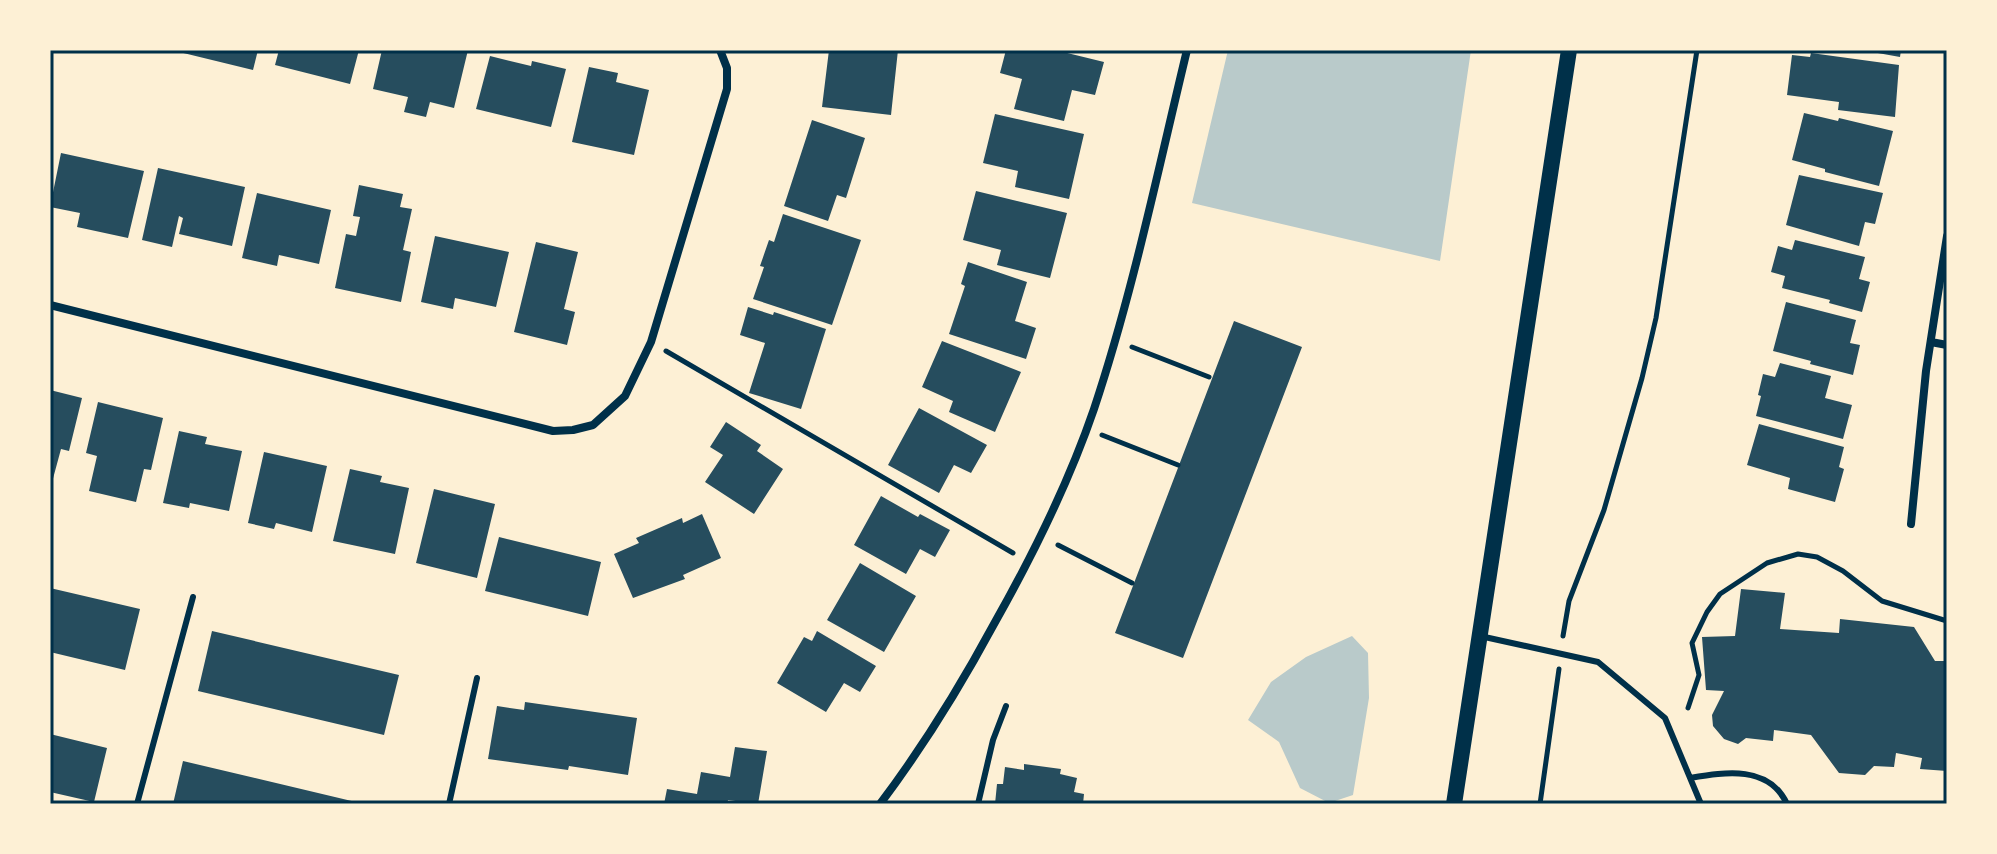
<svg xmlns="http://www.w3.org/2000/svg" width="1997" height="854" viewBox="0 0 1997 854" font-family="Lato,sans-serif">
<rect width="100%" height="100%" fill="#fdf0d5"/>
<path fill="#b9caca" d="M1228,50H1471L1440,261L1192,203Z
M1352,636L1368,653L1369,698L1353,795L1329,803L1300,788L1279,742L1248,720L1271,682L1306,657Z"/>
<path fill="#264d5e" d="M171,50H258L253,70Z
M279,50H359L350,84L275,65Z
M382,50H468L454,108L430,102L426,117L404,112L408,97L373,89Z
M829,50H898L891,115L822,107Z
M1006,50H1055L1104,62L1095,95L1072,90L1064,121L1014,109L1022,79L1000,73Z
M1861,50H1901L1900,57Z
M1811,53L1899,65L1895,117L1838,110L1839,102L1787,95L1792,55L1810,57Z
M490,56L531,66L532,61L566,69L551,127L476,109Z
M589,67L618,73L616,82L649,90L634,155L572,142Z
M1804,113L1838,121L1839,118L1893,131L1879,186L1825,172V169L1792,160Z
M995,114L1084,134L1069,199L1015,187L1018,171L983,163Z
M812,120L865,138L846,198L837,195L828,221L784,206Z
M61,153L144,171L128,238L77,227L80,213L50,207Z
M158,168L245,187L232,246L179,234L183,218L179,216L172,247L142,240Z
M1799,175L1883,193L1875,224L1865,222L1859,246L1786,225Z
M359,185L403,194L400,207L412,209L403,250L411,252L401,302L335,288L346,234L356,236L360,217L353,216Z
M976,191L1067,213L1050,278L997,265L1001,250L963,240Z
M257,193L331,210L319,264L279,255L277,266L242,258Z
M783,214L861,240L832,325L753,299L764,267L760,266L769,240L774,242Z
M435,236L509,252L496,307L455,298L453,309L421,302Z
M1795,240L1865,257L1859,279L1870,282L1862,312L1829,303L1830,300L1782,288L1785,276L1771,272L1778,246L1792,250Z
M536,242L578,252L564,309L575,312L567,345L514,332Z
M968,262L1027,282L1015,321L1036,328L1026,359L949,334L965,286L961,284Z
M1786,302L1856,320L1850,343L1860,345L1853,375L1810,364L1811,361L1773,351Z
M748,307L773,315L774,312L826,329L801,409L749,393L765,343L740,335Z
M1234,321L1302,347L1183,658L1115,633Z
M942,341L1021,372L995,432L949,412L953,401L922,387Z
M1780,363L1831,376L1825,398L1852,405L1843,439L1756,416L1761,396L1758,395L1763,374L1775,377Z
M50,390L82,398L69,451L61,449L51,486Z
M98,402L163,418L151,470L144,469L136,502L89,491L97,456L86,453Z
M919,408L987,445L971,473L954,465L939,493L888,465Z
M726,422L761,445L757,451L783,469L754,514L705,482L723,455L710,447Z
M1759,424L1844,447L1839,467L1844,469L1835,502L1788,489L1790,478L1747,465Z
M179,431L207,437L205,444L242,451L229,511L190,503L189,508L163,503Z
M264,452L327,466L312,532L276,523L274,529L248,523Z
M350,469L382,476L380,482L409,488L395,554L333,541Z
M434,489L495,504L477,578L416,563Z
M881,496L918,517L920,514L950,530L935,557L920,549L906,574L854,545Z
M702,514L721,558L683,575L685,579L633,598L614,554L639,543L636,538L682,518L683,523Z
M499,537L601,562L588,616L485,591Z
M860,563L916,596L884,652L827,620Z
M50,588L140,609L125,670L50,652Z
M1741,589L1785,593L1780,629L1839,633L1840,619L1914,627L1935,661H1947V771L1920,769L1922,758L1896,753L1894,767L1874,766L1865,775L1839,773L1811,735L1774,730L1773,741L1746,738L1738,744L1724,739L1713,726L1712,715L1724,691L1706,690L1702,637L1735,636Z
M212,631L399,675L384,735L198,691Z
M817,631L876,666L860,692L844,683L826,712L777,683L804,637L812,641Z
M525,702L637,718L628,775L569,766L568,770L488,759L497,706L524,710Z
M50,734L107,748L94,802L50,792Z
M735,747L767,751L758,804L728,800L727,804H664L667,789L697,794L701,772L730,777Z
M183,761L360,803V804H173Z
M1024,764L1061,769L1060,774L1077,778L1074,792L1084,794L1083,804H995L997,784H1003L1005,767L1024,770Z"/>
<g fill="none" stroke-linecap="round" stroke-linejoin="round">
<path stroke="#003049" stroke-width="5" d="M1132,347L1209,377
M666,351L1013,553
M1102,435L1178,465
M1058,545L1132,583
M1563,636L1569,601L1604,510L1642,378L1656,318L1697,50
M1688,708L1699,675L1692,643L1707,612L1720,594L1767,563L1798,554L1817,557L1843,571L1882,601L1947,621
M1540,804L1559,669"/>
<path stroke="#003049" stroke-width="6" d="M1480,636L1598,662L1665,718L1701,804
M1690,778C1726,772 1769,765 1787,804
M137,804L193,597
M449,804L477,678
M978,804L993,740L1006,706"/>
<path stroke="#003049" stroke-width="8" d="M50,305L553,431L573,430L593,425L625,396L651,342L727,89V68L720,50
M1931,342L1947,345
M1911,524L1926,371L1947,236
M880,804C923,747 960,687 994,624C1033,555 1068,485 1094,409C1133,292 1158,170 1187,50"/>
<path stroke="#003049" stroke-width="16" d="M1454,804L1569,50"/>
</g>
<rect width="1997" height="854" fill="none" stroke="#fdf0d5" stroke-width="104"/>
<rect x="52" y="52" width="1893" height="750" fill="none" stroke="#003049" stroke-width="3"/>
</svg>
